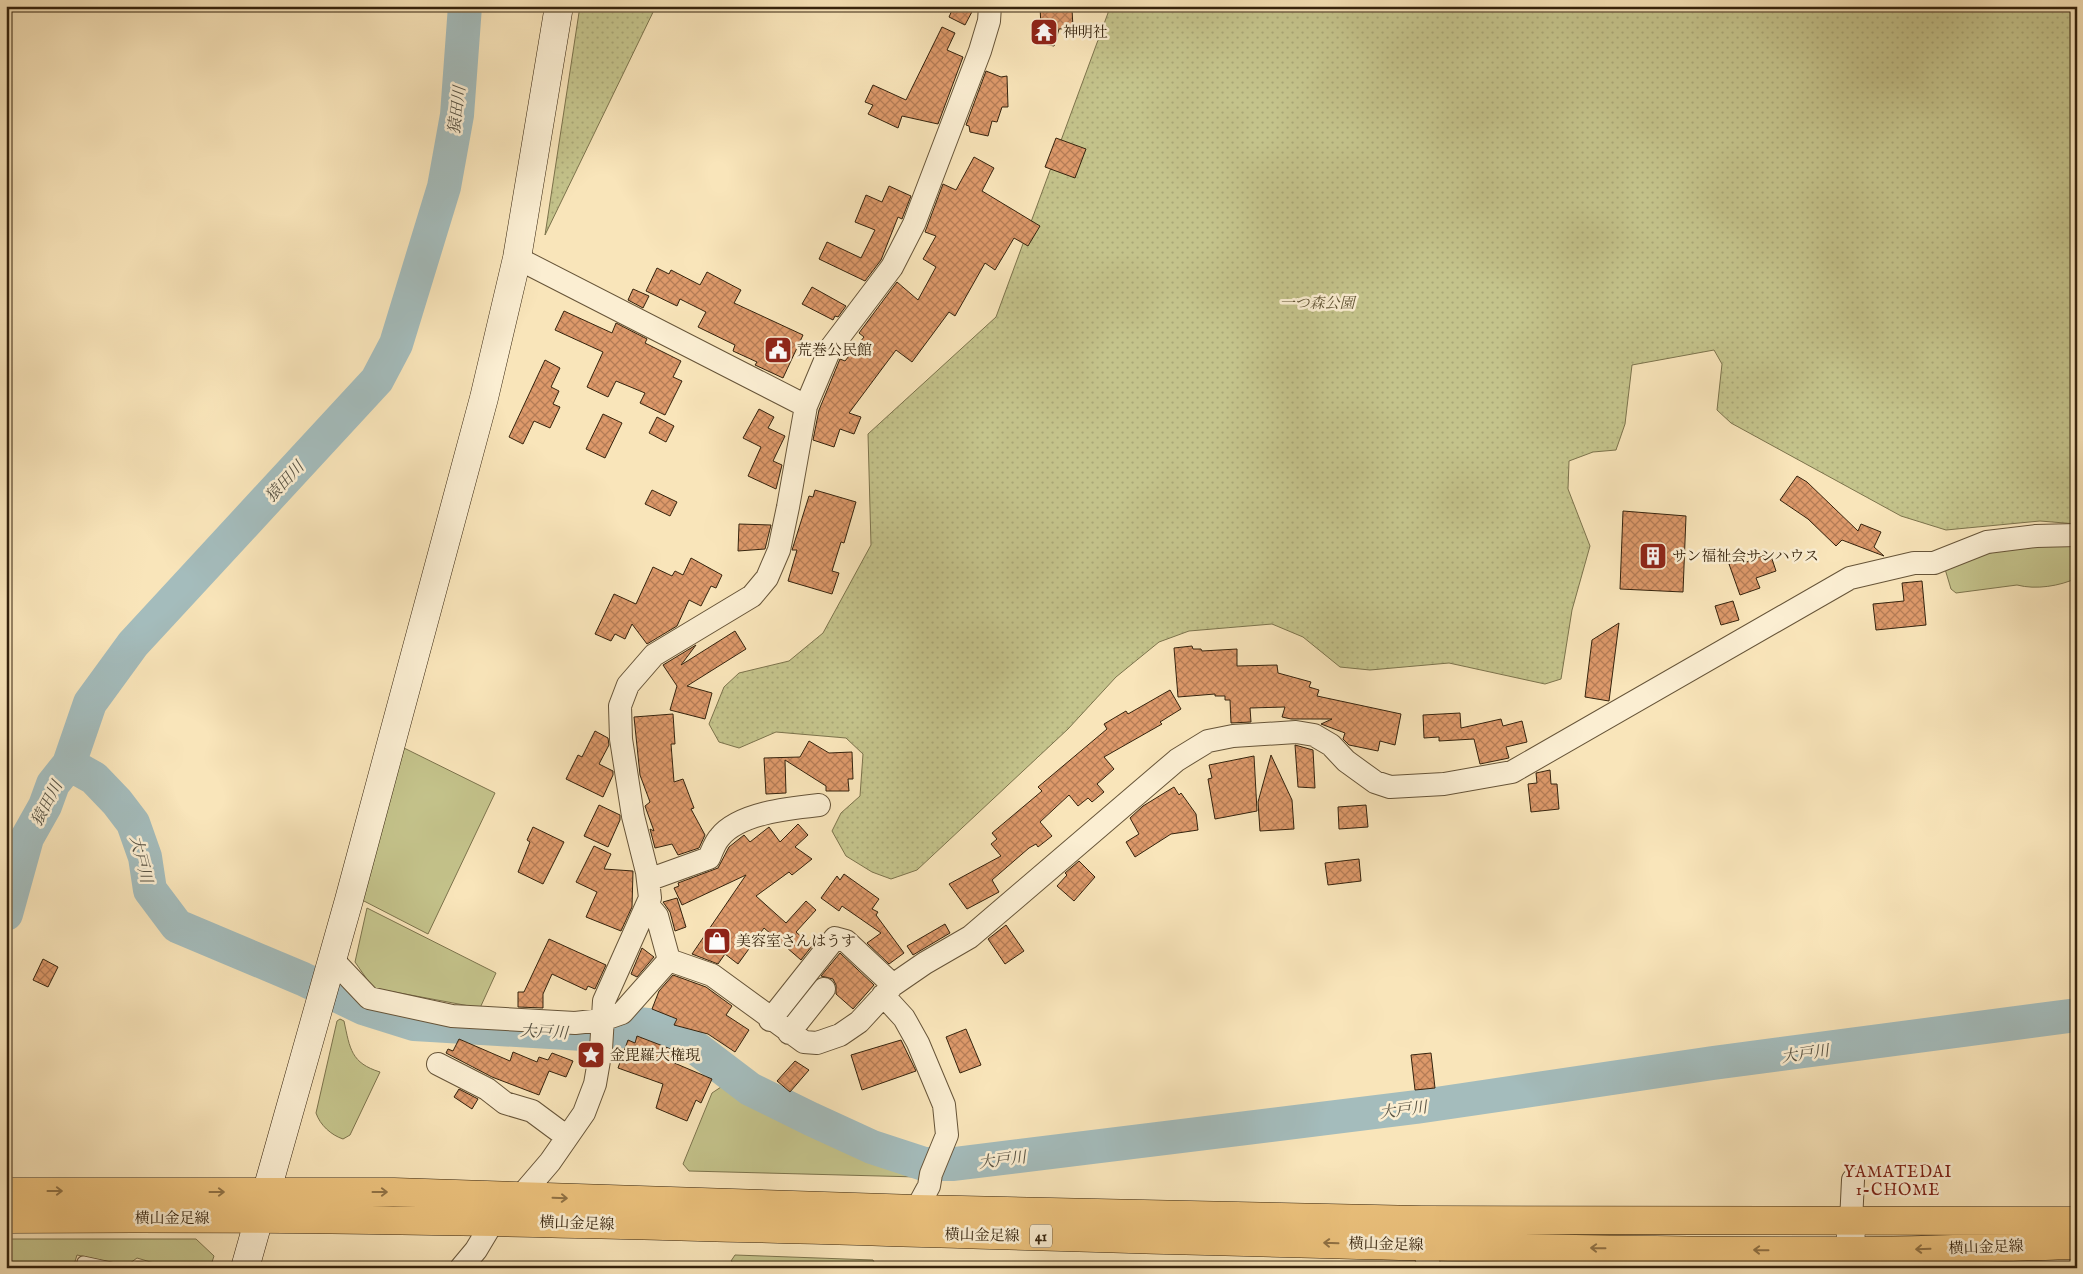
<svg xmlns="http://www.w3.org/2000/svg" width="2083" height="1274" viewBox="0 0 2083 1274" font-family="'IM FELL English','Noto Serif JP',serif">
<defs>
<pattern id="park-dots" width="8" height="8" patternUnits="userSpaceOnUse" patternTransform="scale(1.25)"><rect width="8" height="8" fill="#c4c38b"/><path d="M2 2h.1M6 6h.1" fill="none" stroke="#a9a777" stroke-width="1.8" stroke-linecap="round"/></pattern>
<pattern id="building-cross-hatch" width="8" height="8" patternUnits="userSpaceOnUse" patternTransform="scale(1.25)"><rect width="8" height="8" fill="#dd996a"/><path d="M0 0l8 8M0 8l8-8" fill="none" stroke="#b47c56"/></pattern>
</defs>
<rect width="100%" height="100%" fill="#f9e5ba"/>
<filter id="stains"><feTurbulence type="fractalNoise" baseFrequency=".004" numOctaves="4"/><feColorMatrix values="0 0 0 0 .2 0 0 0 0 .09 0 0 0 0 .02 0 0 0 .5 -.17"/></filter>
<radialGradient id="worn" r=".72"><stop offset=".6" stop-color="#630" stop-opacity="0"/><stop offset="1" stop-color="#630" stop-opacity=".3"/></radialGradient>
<path fill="#c4c38b" stroke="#7c734c" d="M2077,542V578C2060,586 2036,590 2017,585L1956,593L1951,589L1945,569L1948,564L1994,552Z
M404,748L495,793L428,934L362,900Z
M367,908L496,973L480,1008L373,988L355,962Z
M340,1019L344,1021C350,1049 351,1063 380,1072L350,1135L343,1139C331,1135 320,1125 316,1113L337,1021Z
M721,1087L885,1163L916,1171L918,1177L689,1171L683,1164L712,1093Z
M6,1239H196L214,1256L210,1268H171L137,1258L126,1266L77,1255L73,1268H6Z
M735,1255L873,1260L876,1266L875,1268H741L731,1261Z"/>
<path fill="url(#park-dots)" stroke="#7c734c" d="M580,6H656L545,235Z
M1108,6H2077V524L2040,521L1946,530L1901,516L1731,423L1717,410L1722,364L1714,350L1632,365L1625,424L1616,450L1593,452L1569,461L1568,489L1590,546L1572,610L1561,679L1545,684L1449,663L1370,670L1340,667L1303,637L1272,624L1189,631L1159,642L1116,677L1068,729L917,870L891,879L872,872L846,856L832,831L841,813L860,796L863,754L846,738L776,732L739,748L719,742L709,724L724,687L739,673L789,661L823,633L871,545L868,434L996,317L1108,13Z"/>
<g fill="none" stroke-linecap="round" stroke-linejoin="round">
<path stroke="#a4bcbc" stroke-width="34" d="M69,764L94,778L117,802L133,823L145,857L150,890L177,926L303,979L363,1008L414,1024L583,1034L618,1032L637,1024L658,1026L692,1045L750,1089L811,1119L872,1147L924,1164H954L1416,1107L1713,1063L2077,1015
M6,914L27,838L45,806L53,784L69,764L90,703L133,644L377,380L396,344L444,187L457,115L465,6"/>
</g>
<path fill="url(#building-cross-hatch)" stroke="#35230d" d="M954,6H975L965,25L949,17Z
M1059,6V10L1072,9L1073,28L1059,29L1054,46L1038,43L1041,26L1040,7Z
M942,27L955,33L947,50L963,57L938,124L902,116L898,128L868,114L873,105L865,102L873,85L906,100Z
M986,71L1001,77L1007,76L1008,107H1002L997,122L992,121L988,136L970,132L969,126L966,125Z
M1056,138L1086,149L1075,178L1045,167Z
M974,157L994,168L982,191L1040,226L1028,246L1014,238L995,270L985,263L955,316L949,312L912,362L896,350L849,413L861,417L854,434L840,429L834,447L813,440L819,410L840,359L845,361L864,337L859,333L897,282L918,300L936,267L923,259L936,236L925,232L943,184L956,190Z
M889,186L911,196L902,219L898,217L881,260L865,281L819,259L827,242L861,258L875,230L855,222L866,195L882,202Z
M657,268L669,274L671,270L700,285L707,272L741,290L734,303L803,335L783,378L755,365L757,362L733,351L735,345L698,327L706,312L680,299L677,306L646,291Z
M812,287L846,306L838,317L835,316L833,320L802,304Z
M633,289L649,296L643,308L628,300Z
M564,311L612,333L616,323L647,339L645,343L681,361L673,377L682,381L665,415L640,403L645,393L616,381L608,397L587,387L603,352L555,330Z
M545,360L560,368L551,387L559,391L553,404L560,407L550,428L534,421L523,444L509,437Z
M759,409L774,417L768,428L785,436L773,461L782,465L776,489L748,476L761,447L743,438Z
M603,414L622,423L605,458L586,449Z
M657,417L674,426L666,442L649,433Z
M1797,476L1807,482L1858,531L1861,524L1881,532L1874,547L1884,556L1842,540L1836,546L1808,519L1780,500Z
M652,490L677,502L670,516L645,504Z
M815,490L856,502L844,543L841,542L832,571L839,573L832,594L788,581L797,550H792L793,547L809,496L813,497Z
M1623,511L1686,516L1683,592L1620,589Z
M739,524L771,525L765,549L738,551Z
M1770,553L1776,571L1756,578L1760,588L1740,595L1729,564L1743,559L1744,563Z
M691,558L722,575L716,588L711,586L701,606L689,600L677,626L647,644L632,624L625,639L615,634L611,641L595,634L614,594L636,604L653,567L672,576L675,571L683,575Z
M1922,581L1926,625L1876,630L1873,604L1904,601L1902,583Z
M1733,601L1739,620L1721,625L1715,606Z
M1619,623L1609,701L1585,697L1592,640Z
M735,631L746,649L687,686L712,693L705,719L670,710L677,686L663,665L696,645L681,665Z
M1192,646L1193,649H1201L1202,651L1237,649V666L1277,665L1278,673L1311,682L1309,687L1319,690L1317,696L1401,714L1395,745L1380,741L1378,751L1349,745L1343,739L1345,733L1321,724L1332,719H1291L1282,717L1285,707L1250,708L1251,722L1231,723L1230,700H1225V696H1215V694L1178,697L1174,648Z
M1170,690L1181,709L1160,722L1162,724L1104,757L1114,769L1097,784L1104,792L1092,802L1088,798L1078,806L1069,795L1040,822L1052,836L1038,847L1036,844L1029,848L992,880L999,892L967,909L949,884L1001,856L991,844L997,839L992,833L1042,791L1038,787L1107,729L1104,724L1126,711L1128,714Z
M1460,713L1461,728L1501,719L1503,726L1522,721L1527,742L1506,747L1509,758L1480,764L1474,739L1439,741V737L1424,738L1423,715Z
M673,714L675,744H671L674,782L683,779L694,808L691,809L705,835L699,848L678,855L672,844L655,848L650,829L654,831L645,806L650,802L640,775L634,717Z
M595,731L608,738L609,745L599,764L613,771V775L603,797L566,779L578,755L582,757Z
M809,741L829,753L852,752L853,779H848L849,791H826V786L785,760L786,793L766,794L764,758L800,757Z
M1295,745L1313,750L1315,788L1298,787Z
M1271,755L1292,800L1294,829L1260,831L1258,802Z
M1254,756L1257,811L1215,819L1208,779L1212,778L1209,765Z
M1550,770L1551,784H1557L1559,809L1531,812L1528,784L1537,783L1536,773Z
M1174,787L1179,795L1181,793L1196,814L1198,830L1171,834L1135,857L1126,842L1139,834L1130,818L1143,806Z
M599,805L620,815V820L608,847L584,836Z
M1366,805L1368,827L1339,829L1338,807Z
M798,824L808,835L795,847L812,859L792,875L789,872L756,896L786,923L806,901L816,910L796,932L812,946L801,960L764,928L738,964L725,954L718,964L692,954L746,875L682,905L674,888L679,886L678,883L718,868L729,847L744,835L750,842L769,827L780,842Z
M533,827L564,842L543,884L518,872L530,842L527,840Z
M594,846L611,854L604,869L633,871L632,907L621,931L586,917L597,892L576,882Z
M1359,859L1361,881L1328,885L1325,863Z
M1079,861L1095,877L1074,901L1057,886L1067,875L1065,873Z
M844,874L879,899L872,909L878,912L876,915L904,953L889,964L867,943L881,933L842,906L839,911L821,898L837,876L840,880Z
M677,898L686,927L675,931L670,912L663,902Z
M945,924L950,933L913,955L907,946Z
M1006,925L1024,951L1005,964L988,939Z
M549,939L606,965L595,989L588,986L586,990L552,974L543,994V1008L518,1007V992H524Z
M642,948L654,957L637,977L631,974Z
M840,953L874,985L853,1009L836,994V985L833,979L821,976Z
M43,959L58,967L48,987L33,980Z
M673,975L706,987L732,1006L726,1015L749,1030L735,1052L708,1034L674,1025L677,1019L652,1009L659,991Z
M966,1029L981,1065L960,1073L946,1037Z
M637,1036L676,1051L672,1062L712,1079L701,1103L696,1100L687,1121L656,1108L663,1084L618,1068L628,1040L635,1043Z
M459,1039L510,1061L513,1052L537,1062L539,1057L548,1060L552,1053L573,1061L566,1077L549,1071L539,1095L492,1077L446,1053L448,1049L453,1051Z
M901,1040L916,1071L862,1090L851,1055Z
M1431,1053L1435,1088L1415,1090L1411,1055Z
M795,1061L809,1070L790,1092L777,1081Z
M459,1089L478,1099L472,1109L454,1097Z"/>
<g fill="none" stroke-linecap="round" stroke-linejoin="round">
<defs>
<path id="lane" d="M83,1262L111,1268
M137,1268H142"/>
<path id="street" d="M517,258L806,406
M648,880L709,858C712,851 715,842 720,837C739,813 791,808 819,805
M648,905L657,916L669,960L712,975L804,1042L817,1043L840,1035L859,1022L893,985L925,963L970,937L1177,760L1208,741L1233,736L1296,732L1314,735L1331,745L1346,761L1375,782L1390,787L1444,784L1512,772L1850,578L1914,563H1934L1987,542L2036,536L2077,535
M332,959L369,998L452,1016L575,1023L602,1020L622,1013L669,960
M883,995L904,1018L918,1043L944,1105L947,1135L931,1174L929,1186L910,1221
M770,1020L835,938L846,941L893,985
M789,1033L824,989
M438,1064L487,1089L505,1103L532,1111L567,1137
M1851,1222L1853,1180
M1422,1245L1430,1268
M461,1268L476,1250L494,1220L520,1197L550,1162L584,1113L595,1084L601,1049L604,1001L650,898L647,872L633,816L621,739L620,706L628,685L654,655L752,596L767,578L779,550L788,507L806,406L830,349L892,267L914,224L980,51L989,21L990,6"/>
<path id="secondary" d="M245,1268L349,900L484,398L517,258L559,6
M1850,1268L1851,1222"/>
<path id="primary" d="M6,1192H394L917,1209L1421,1220L2077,1221
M6,1219C620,1213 1234,1252 1848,1251C1924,1251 2001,1247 2077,1245"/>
</defs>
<use href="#lane" stroke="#665438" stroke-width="13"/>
<use href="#street" stroke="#665438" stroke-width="24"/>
<use href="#secondary" stroke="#35230d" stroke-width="29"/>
<use href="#primary" stroke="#35230d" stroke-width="29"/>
<use href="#lane" stroke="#fbeed2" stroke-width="11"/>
<use href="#street" stroke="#fbeed2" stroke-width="22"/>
<use href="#secondary" stroke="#fbeed2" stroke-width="28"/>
<use href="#primary" stroke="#ecc27d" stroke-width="28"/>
</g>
<defs><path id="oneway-shaft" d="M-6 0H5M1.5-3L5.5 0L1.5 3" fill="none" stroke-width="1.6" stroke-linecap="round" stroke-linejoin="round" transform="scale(1.25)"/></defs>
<g stroke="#907245">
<use href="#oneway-shaft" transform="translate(55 1191)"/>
<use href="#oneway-shaft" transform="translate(217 1192)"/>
<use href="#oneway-shaft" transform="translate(380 1192)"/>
<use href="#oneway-shaft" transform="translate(560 1198) rotate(2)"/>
<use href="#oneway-shaft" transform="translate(1331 1243) rotate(-178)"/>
<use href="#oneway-shaft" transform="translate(1598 1248) rotate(-179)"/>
<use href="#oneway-shaft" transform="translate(1923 1249) rotate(178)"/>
<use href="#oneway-shaft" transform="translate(1761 1250) rotate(-179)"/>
</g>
<defs>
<symbol id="temple-square" viewBox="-11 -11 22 22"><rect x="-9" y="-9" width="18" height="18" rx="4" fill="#8f2418" stroke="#fbeed2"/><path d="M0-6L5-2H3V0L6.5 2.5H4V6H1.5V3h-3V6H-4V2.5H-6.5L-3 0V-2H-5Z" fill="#fff"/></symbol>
<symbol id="civic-square" viewBox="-11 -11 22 22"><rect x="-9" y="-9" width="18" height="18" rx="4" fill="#8f2418" stroke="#fbeed2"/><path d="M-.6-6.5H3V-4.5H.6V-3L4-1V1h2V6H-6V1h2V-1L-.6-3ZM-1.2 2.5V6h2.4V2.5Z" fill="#fff"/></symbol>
<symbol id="building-square" viewBox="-11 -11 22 22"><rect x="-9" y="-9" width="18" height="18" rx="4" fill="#8f2418" stroke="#fbeed2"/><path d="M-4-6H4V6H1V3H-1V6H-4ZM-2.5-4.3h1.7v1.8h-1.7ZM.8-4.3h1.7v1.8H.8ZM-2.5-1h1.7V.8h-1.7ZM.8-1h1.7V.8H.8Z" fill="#fff"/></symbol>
<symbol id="shop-square" viewBox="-11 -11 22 22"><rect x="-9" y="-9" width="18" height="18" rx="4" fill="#8f2418" stroke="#fbeed2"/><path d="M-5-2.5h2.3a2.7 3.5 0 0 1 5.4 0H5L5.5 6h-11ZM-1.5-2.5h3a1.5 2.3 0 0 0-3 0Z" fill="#fff"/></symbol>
<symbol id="sight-square" viewBox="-11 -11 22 22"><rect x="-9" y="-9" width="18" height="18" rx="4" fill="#8f2418" stroke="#fbeed2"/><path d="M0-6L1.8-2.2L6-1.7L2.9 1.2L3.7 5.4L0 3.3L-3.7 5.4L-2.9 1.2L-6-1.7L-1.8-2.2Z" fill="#fff"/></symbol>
</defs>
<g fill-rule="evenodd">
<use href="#temple-square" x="1028" y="16" width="32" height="32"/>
<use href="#civic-square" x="762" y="334" width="32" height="32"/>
<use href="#building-square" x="1637" y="540" width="32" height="32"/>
<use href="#shop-square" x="701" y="925" width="32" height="32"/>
<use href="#sight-square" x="575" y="1039" width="32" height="32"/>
</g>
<g text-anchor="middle" stroke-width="5" stroke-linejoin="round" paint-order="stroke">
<rect fill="#fbeed2" stroke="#706048" stroke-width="1" x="1030" y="1224.5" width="22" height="23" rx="4"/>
<g font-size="14" font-weight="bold" fill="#35230d">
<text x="1041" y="1241">41</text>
</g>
<g font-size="15" fill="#35230d" stroke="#fbeed2" text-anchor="start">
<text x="1063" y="37">神明社</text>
<text x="797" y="355">荒巻公民館</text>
<text x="1672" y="561">サン福祉会サンハウス</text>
<text x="736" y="946">美容室さんはうす</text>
<text x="610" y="1060">金毘羅大権現</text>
</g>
<g font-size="15" font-style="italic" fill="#605333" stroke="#fbeed2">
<text x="1317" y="308">一つ森公園</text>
</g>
<g font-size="15" fill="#35230d" stroke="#fbeed2">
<text x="172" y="1223">横山金足線</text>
<text transform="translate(577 1223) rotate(2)" y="5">横山金足線</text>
<text transform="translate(982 1235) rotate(1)" y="5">横山金足線</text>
<text transform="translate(1386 1244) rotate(1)" y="5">横山金足線</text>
<text transform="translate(1986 1247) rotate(-2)" y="5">横山金足線</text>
</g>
<g font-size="16" font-style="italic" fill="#565142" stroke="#fbeed2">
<text transform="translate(456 110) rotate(-83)" y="6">猿田川</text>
<text transform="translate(284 481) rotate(-47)" y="6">猿田川</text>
<text transform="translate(46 803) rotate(-62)" y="6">猿田川</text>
<text transform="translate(142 859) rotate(76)" y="6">大戸川</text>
<text transform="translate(544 1031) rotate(3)" y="6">大戸川</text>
<text transform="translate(1805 1053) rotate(-8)" y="6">大戸川</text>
<text transform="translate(1403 1109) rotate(-7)" y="6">大戸川</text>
<text transform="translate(1002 1159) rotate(-7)" y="6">大戸川</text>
</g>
<g font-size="16" letter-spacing="1" fill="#7a1f14" stroke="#fbeed2">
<text x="1898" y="1177">YAMATEDAI<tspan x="1898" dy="18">1-CHOME</tspan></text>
</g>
</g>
<rect width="2083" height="1274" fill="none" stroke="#f9e5ba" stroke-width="25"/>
<rect x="8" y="8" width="2068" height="1259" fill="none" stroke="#35230d" stroke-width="2.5"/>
<rect x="12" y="12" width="2058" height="1249" fill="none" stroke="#35230d"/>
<rect width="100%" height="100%" filter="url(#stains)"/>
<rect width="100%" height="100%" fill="url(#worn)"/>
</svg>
